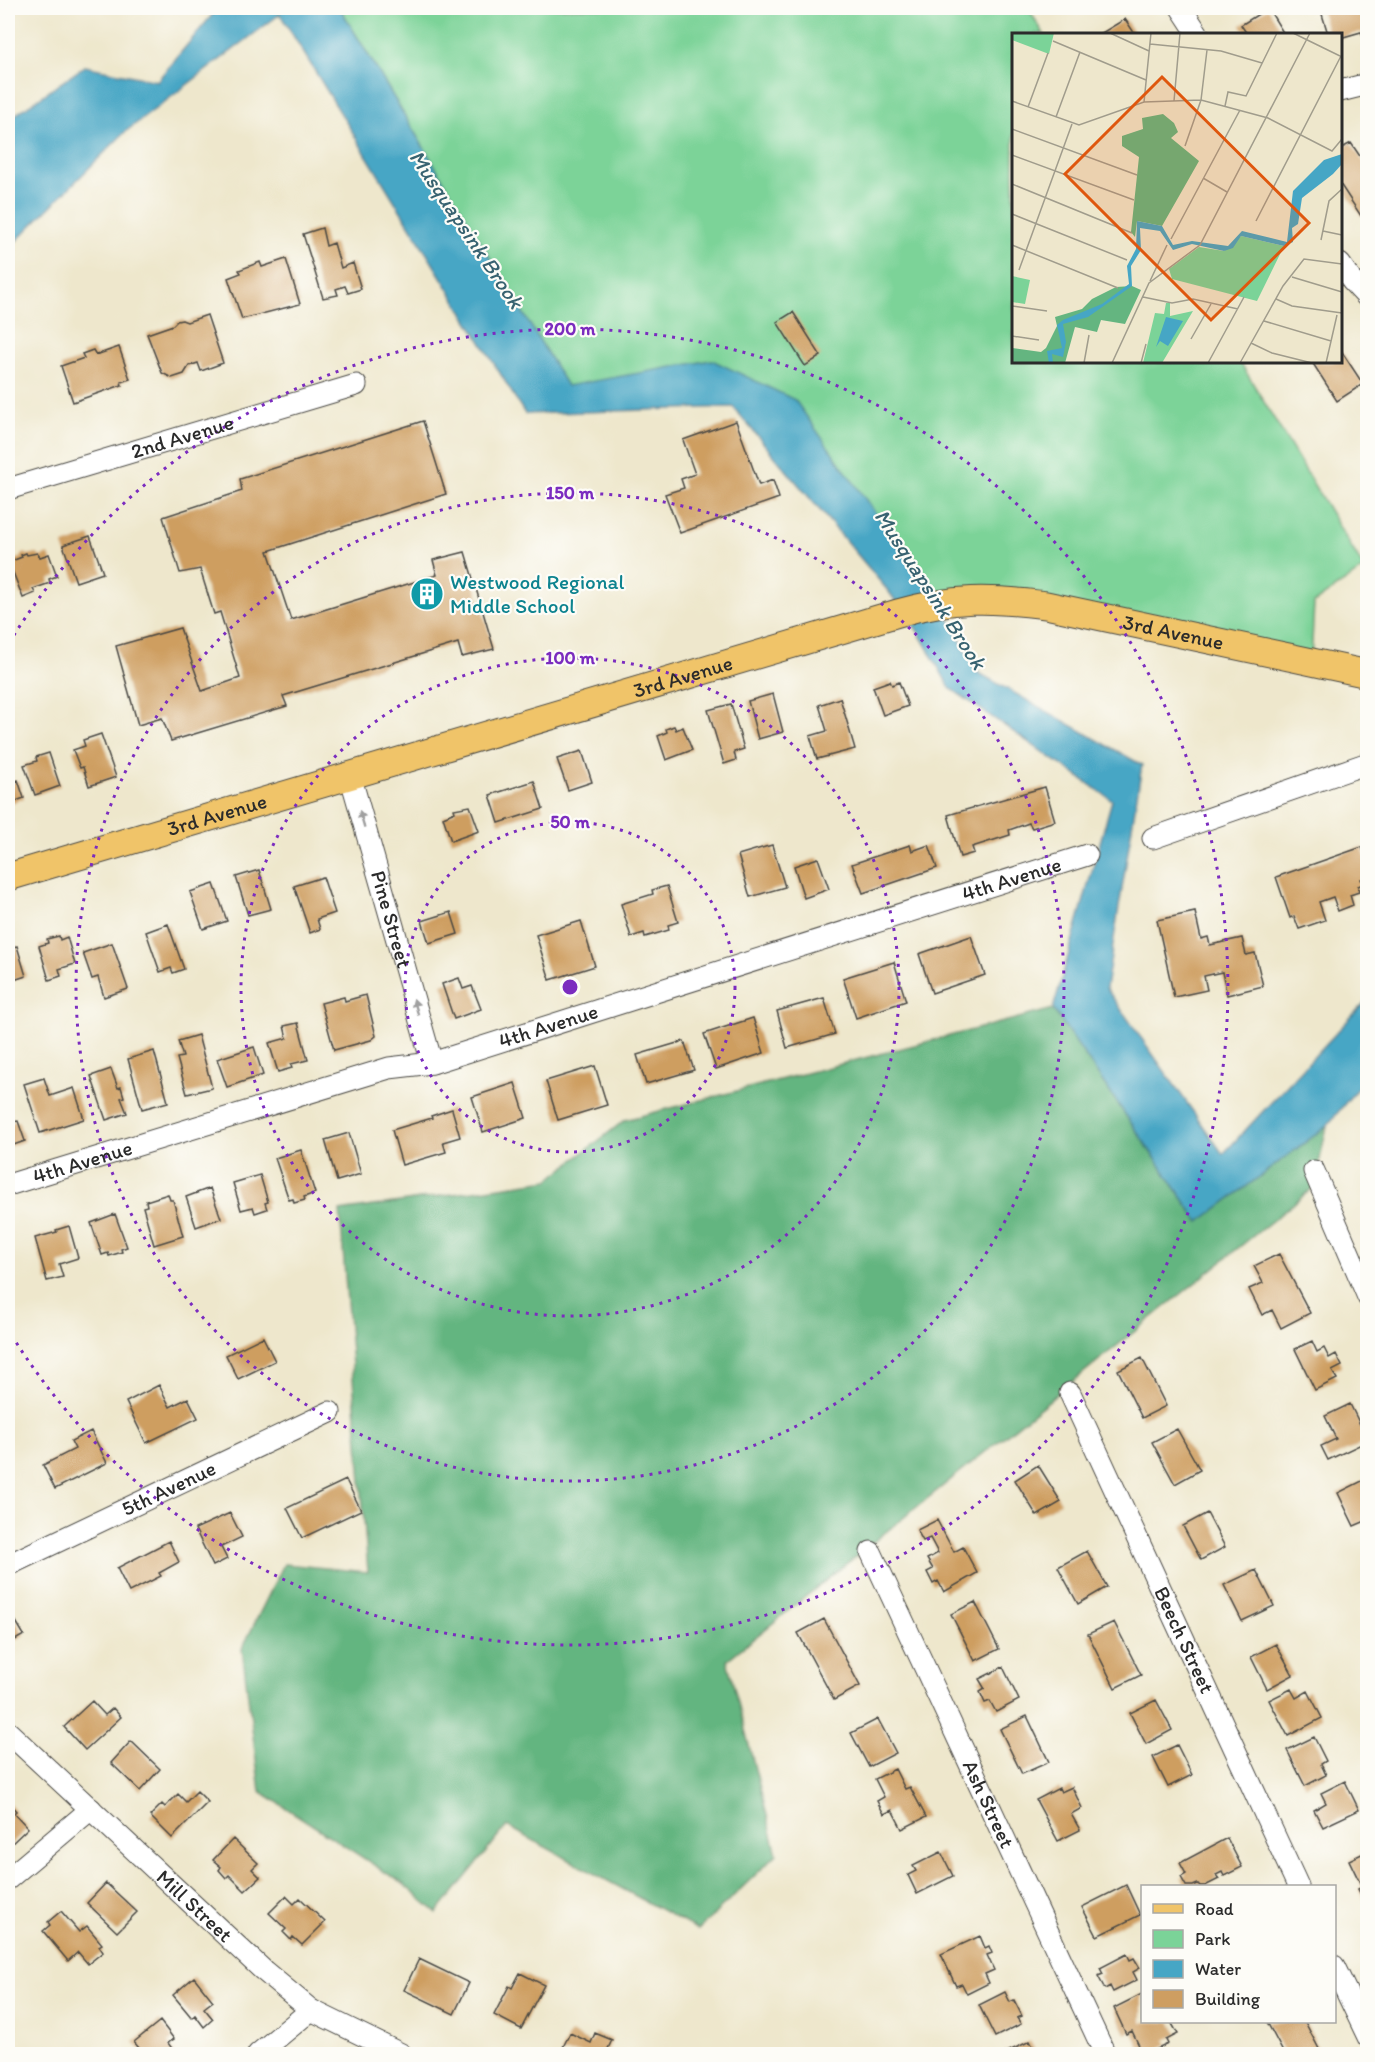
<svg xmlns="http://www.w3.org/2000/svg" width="1375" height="2062" viewBox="0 0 1375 2062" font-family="Itim,sans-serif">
<rect width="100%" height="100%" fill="#fdfcf7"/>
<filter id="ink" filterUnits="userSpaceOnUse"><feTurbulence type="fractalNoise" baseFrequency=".0167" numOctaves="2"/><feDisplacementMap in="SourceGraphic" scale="12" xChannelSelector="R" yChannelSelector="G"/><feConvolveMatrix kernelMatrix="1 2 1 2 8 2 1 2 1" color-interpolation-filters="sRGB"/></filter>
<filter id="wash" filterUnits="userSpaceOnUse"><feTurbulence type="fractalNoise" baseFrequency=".008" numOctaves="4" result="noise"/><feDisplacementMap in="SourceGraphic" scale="24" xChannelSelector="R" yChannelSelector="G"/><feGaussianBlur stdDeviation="1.35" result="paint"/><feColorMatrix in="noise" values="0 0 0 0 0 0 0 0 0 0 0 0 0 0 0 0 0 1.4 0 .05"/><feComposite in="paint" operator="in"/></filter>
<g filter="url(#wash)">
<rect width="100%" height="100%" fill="#eee7cc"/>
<path fill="#7bd398" stroke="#537f62" stroke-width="1.5" d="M340,8H1028L1044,34H1014V362H1240L1364,568L1314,603L1311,662L1046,605L940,603L907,559L712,360L567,387Z"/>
<path fill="#64b580" stroke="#487056" stroke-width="1.5" d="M1053,1009L1199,1222L1327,1126L1314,1187L727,1660L777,1854L698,1930L507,1826L437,1913L402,1883L260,1791L242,1649L284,1564L368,1572L340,1211L548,1180L625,1120Z"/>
<path fill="#46a6c5" stroke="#386878" stroke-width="1.5" d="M218,8H340L567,386L712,360L795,400L923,580L950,620L977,672L1142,765L1106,988L1223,1154L1367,1000V1076L1327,1126L1199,1222L1053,1009L1112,800L950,688L917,630L889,592L733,407L525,414L280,14L125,132L8,249V120L85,66L157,81Z"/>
<g id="blocks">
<path fill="#ce9e61" d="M1268,8L1284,34H1247L1241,25Z
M1333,8H1368V35L1363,36L1361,32L1340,38V34H1328L1321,11Z
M1125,19L1135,34H1100Z
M1351,143L1368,168V211L1361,216L1340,184V149Z
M322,228L326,246L334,243L341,268L353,263L361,289L348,293L345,286L336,289L338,295L323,298L303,234Z
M286,259L300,304L242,319L228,278L241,273L239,270L260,262L262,267Z
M793,312L821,356L805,366L777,322Z
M207,315L223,363L201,371L198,363L189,366L184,374L172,378L162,373L147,334L173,325L177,321L182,320L187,322Z
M119,347L130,379L121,382L122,385L73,402L61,366L84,358L82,354L93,350L96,355Z
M1340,349L1363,384L1337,401L1312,362H1340Z
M423,421L446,494L268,551L291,620L437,575L433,560L465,552L494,649L462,657L458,643L283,696L287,706L171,741L162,718L138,725L116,646L180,628L202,691L240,678L220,612L214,614L200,569L180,573L163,517L242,491L240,479Z
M736,421L759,485L773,480L779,498L680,533L665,494L684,488L681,479L695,474L683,440Z
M90,536L103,573L76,582L63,545Z
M26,553L27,555L37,553L40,557L49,554L57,576L49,579L50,583L33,589L35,593L23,598L9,562L22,557L21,555Z
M890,681L892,685L899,682L908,706L883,715L873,687Z
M773,694L783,732L758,739L748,701Z
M840,698L855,749L817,759L810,736L827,731L819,705Z
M731,704L744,749L734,752L736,760L724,764L708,710Z
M674,726L676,730L683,727L692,750L666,760L658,736L667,732L666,729Z
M101,734L116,777L89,786L83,767L80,768L73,750L85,746L83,740Z
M582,751L592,782L568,790L557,759Z
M49,753L60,786L35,795L24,765L37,761L36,757Z
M18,780L24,798L8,804V784Z
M534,781L543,809L499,823L490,795Z
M1045,787L1055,821L1032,828L1029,823L1009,830L1010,835L972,847L974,853L960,857L948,815Z
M470,806L479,831L451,841L443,817L455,812L454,809Z
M772,845L785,887L750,897L738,855Z
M910,845L912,851L929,845L937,868L863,893L852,864Z
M1362,847L1368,863V877L1361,879L1363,884L1358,886L1359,892L1350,895L1353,905L1338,911L1333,897L1319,902L1325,920L1299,929L1294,916L1290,918L1276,877Z
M818,858L829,889L804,898L794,866Z
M259,870L271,909L248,915L236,877Z
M323,877L335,913L317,919L320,929L310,933L294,886Z
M214,884L227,921L203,929L190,892Z
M667,886L678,922L668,925L669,930L645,937L644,933L631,937L621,904L653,894L652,890Z
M451,912L458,934L429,943L422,921Z
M1195,912L1201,939L1208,937L1210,945L1242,938L1246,955L1255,953L1263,986L1227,995L1222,972L1204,976L1207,990L1174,997L1157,920Z
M581,921L595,966L550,980L536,935Z
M168,924L184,969L173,973L171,968L160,972L146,932Z
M59,936L60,940L67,937L75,964L59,969L61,976L49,980L39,946L48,943L47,939Z
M971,936L985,975L932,993L919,954Z
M112,943L128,989L104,997L98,977L92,979L83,953Z
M17,946L26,976L8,982V949Z
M894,962L906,1001L856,1018L843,978Z
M459,978L463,989L472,986L481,1009L454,1019L442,984Z
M366,995L376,1036L371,1040L334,1050L321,1003L344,997L345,1001Z
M824,998L835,1034L787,1048L777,1011Z
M753,1018L764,1053L716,1069L704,1034Z
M298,1023L308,1060L291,1064L292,1068L278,1072L269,1043L287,1038L284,1026Z
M198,1035L212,1088L187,1094L177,1058L183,1057L178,1041Z
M684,1041L694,1070L646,1084L637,1055Z
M254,1047L263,1075L227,1087L217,1059Z
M154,1051L168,1102L142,1109L128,1059Z
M595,1066L607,1105L558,1120L546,1081Z
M111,1069L118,1088L121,1087L124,1097L121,1098L127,1113L106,1120L91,1076Z
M44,1078L50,1096L74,1088L84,1119L40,1133L24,1084Z
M515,1083L526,1118L483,1132L472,1097Z
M452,1109L460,1137L443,1142L446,1152L402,1165L392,1130L432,1118L431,1116Z
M10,1114L12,1122L18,1121L25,1141L8,1147V1115Z
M349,1133L361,1174L337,1181L325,1140Z
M301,1150L315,1193L304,1197L305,1200L294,1203L293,1199L289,1200L275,1158Z
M260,1175L268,1202L265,1203L267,1209L255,1213L253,1207L241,1210L233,1183Z
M210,1188L221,1218L196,1227L186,1197Z
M168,1194L170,1200H173L183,1236L154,1245L143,1207L147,1206L146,1201Z
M115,1214L127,1247L121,1249L122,1252L109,1256L108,1253L102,1255L91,1223Z
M69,1226L78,1258L59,1264L63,1277L47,1281L35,1238L57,1232L56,1230Z
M1279,1254L1310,1313L1281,1328L1272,1310L1262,1315L1249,1289L1263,1283L1254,1266Z
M263,1337L275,1361L238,1379L226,1355Z
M1312,1341L1317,1352L1324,1348L1329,1358L1336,1354L1342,1366L1332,1371L1337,1379L1315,1390L1295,1349Z
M1142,1358L1166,1406L1142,1418L1118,1370Z
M159,1385L170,1407L188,1398L198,1418L146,1443L126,1402Z
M1350,1404L1368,1441L1328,1460L1321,1446L1336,1439L1325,1416Z
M1177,1429L1200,1470L1175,1484L1152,1442Z
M91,1431L107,1463L55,1489L43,1465L75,1449L71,1441Z
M1038,1465L1061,1502L1037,1516L1015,1480Z
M1368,1478V1520L1354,1526L1338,1493Z
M346,1480L361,1510L302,1538L287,1508Z
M230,1513L242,1537L221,1547L227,1559L213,1566L195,1529Z
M1207,1513L1225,1547L1201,1560L1183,1526Z
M937,1520L954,1552L963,1547L977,1573L944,1592L938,1581L933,1584L927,1572L933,1569L927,1559L938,1553L930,1538L923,1541L917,1530Z
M169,1541L179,1562L159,1573L161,1576L129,1592L117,1568Z
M1087,1551L1107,1587L1078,1604L1058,1567Z
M1256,1570L1274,1606L1242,1621L1224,1585Z
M975,1602L999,1649L975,1661L951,1614Z
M11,1613L24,1635L8,1644V1615Z
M824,1619L860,1686L834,1700L798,1633Z
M1114,1622L1141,1675L1115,1688L1088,1634Z
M1276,1644L1293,1675L1267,1689L1251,1657Z
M1003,1667L1019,1700L996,1712L990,1701L985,1703L980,1692L985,1689L979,1679Z
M1291,1689L1296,1698L1308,1691L1322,1718L1288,1736L1269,1700Z
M1156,1700L1172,1730L1146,1744L1130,1713Z
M92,1701L105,1715L113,1708L121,1717L85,1750L64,1727Z
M1027,1716L1049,1762L1022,1774L1000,1729Z
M878,1719L896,1753L869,1767L851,1733Z
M1314,1737L1326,1761L1321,1764L1326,1775L1305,1786L1287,1750Z
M131,1741L160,1769L140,1791L111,1763Z
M1177,1745L1192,1775L1168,1787L1153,1757Z
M895,1769L905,1789L910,1787L926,1817L902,1829L892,1810L884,1814L877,1801L884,1797L875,1779Z
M1345,1781L1359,1810L1323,1827L1314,1810L1326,1803L1321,1793Z
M1072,1787L1082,1808L1071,1814L1080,1830L1058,1841L1036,1800L1059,1788L1061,1792Z
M197,1791L208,1802L172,1838L150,1816L162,1804L165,1807L178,1794L186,1802Z
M9,1803L16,1811L14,1813L28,1828L8,1847Z
M1227,1838L1242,1867L1224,1876L1222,1872L1216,1875L1219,1879L1205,1886H1200L1198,1884L1193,1886H1186L1181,1877L1186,1874L1180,1863Z
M233,1839L258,1863L252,1869L260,1877L245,1891L229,1875L226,1878L219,1870L221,1867L213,1860Z
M1368,1851V1903L1366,1904L1358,1889L1362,1887L1349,1860Z
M941,1852L953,1876L917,1894L908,1875L916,1871L913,1866Z
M106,1883L137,1912L117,1932L87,1903Z
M1126,1885L1140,1915L1097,1936L1082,1907Z
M286,1896L294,1904L300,1898L325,1922L302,1945L293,1937L291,1940L283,1932L286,1929L269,1913Z
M61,1911L79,1932L87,1926L102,1944L99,1946L103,1952L88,1964L78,1952L68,1961L43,1931L50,1925L48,1922Z
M980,1936L985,1948L989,1946L992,1953L987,1955L994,1970L985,1974L989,1983L967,1994L962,1984L956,1986L941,1954Z
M1127,1954L1130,1960L1134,1958L1140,1968L1133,1972L1137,1980L1113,1992L1110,1986L1105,1989L1098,1976L1103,1974L1100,1968Z
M419,1959L469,1983L454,2014L404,1990Z
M520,1973L544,1985L521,2029L494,2015L509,1986L512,1988Z
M194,1977L213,2001L204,2008L213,2019L204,2027L195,2015L192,2018L173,1995Z
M1005,1992L1010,2002L1014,2000L1022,2016L1017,2018L1021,2024L995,2037L979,2005Z
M1142,1994V2022H1171L1178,2034L1166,2040L1168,2044L1147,2054H1143L1132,2031L1126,2034L1114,2008Z
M160,2021L174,2039L168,2043L176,2054H144L134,2042Z
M1267,2022H1305L1319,2049L1309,2054H1284Z
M570,2033L591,2043L595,2033L612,2040L607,2051L613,2054L560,2053Z
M1030,2041L1036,2052L1043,2049L1045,2054H1006L1005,2053Z"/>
</g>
</g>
<g filter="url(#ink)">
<use href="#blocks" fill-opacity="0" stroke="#484743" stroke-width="1.5"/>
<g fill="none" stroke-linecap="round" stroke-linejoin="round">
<defs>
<g id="minor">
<path d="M1181,8L1198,34"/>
<path d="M1340,91L1368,84"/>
<path d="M1340,264L1352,281L1368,298"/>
<path id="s1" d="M8,489L356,385"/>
<path id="s2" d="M350,775L432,1063"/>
<path d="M1153,838L1368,763"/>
<path d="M1314,1171L1368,1297"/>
<path id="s3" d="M8,1185L389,1068L432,1063L1087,855"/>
<path id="s4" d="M1070,1393L1298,1886"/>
<path id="s5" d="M871,1552L1105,2054"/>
<path id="s6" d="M8,1565L330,1412"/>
<path id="s7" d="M8,1732L263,1970L311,2010L401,2054"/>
<path d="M8,1879L91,1809"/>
<path d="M1334,1966L1368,2037"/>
<path d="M258,2054L311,2010"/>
</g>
<g id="major">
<path id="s8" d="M8,877L898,613C953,597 990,598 1046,605L1368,674"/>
</g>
</defs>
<use href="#minor" stroke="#484743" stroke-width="23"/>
<use href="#major" stroke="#484743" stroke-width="29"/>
<use href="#minor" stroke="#fff" stroke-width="21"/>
<use href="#major" stroke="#f0c469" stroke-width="27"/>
</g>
<defs><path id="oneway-solid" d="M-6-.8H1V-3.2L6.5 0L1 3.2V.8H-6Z" transform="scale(1.5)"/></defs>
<g fill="#a0a0a0">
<use href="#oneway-solid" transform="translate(362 819) rotate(-106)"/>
<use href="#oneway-solid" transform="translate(416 1007) rotate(-106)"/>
</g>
</g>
<g fill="none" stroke="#7b2cbf" stroke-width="3" stroke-dasharray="3 6">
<circle cx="570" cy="987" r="165"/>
<circle cx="570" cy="987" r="329"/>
<circle cx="570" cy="987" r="494"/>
<path d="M9 643A658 658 0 1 1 9 1331"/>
</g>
<defs>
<symbol id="building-disc" viewBox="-11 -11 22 22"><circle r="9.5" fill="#0f9aa8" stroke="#fdfcf7"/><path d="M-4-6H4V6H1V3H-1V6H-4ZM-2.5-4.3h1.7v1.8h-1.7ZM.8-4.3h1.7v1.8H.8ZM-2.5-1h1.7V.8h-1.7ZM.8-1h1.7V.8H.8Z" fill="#fff"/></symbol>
</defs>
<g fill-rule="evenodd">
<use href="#building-disc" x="408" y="575" width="38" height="38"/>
</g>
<g text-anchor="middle" stroke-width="4.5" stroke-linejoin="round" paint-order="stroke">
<g font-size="21" fill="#2b2b2b" stroke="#fdfcf7">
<text dy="7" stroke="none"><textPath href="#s1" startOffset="182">2nd Avenue</textPath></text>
<text dy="7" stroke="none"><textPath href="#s8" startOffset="1208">3rd Avenue</textPath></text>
<text dy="7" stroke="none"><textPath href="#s8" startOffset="704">3rd Avenue</textPath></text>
<text dy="7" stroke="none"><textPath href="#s8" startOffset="218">3rd Avenue</textPath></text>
<text dy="7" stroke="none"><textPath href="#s3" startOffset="1050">4th Avenue</textPath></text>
<text dy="7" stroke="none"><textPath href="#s2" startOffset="150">Pine Street</textPath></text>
<text dy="7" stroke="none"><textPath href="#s3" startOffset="564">4th Avenue</textPath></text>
<text dy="7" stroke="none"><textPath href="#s3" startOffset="78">4th Avenue</textPath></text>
<text dy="7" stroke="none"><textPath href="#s6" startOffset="178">5th Avenue</textPath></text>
<text dy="7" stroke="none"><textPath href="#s4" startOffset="272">Beech Street</textPath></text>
<text dy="7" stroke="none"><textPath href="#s5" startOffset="278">Ash Street</textPath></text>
<text dy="7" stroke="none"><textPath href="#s7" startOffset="255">Mill Street</textPath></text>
</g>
<g font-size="21" fill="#0d838f" stroke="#fdfcf7" text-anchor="start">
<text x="450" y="589">Westwood Regional<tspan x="450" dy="24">Middle School</tspan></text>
</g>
<g font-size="22" font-style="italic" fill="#376270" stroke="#fdfcf7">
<text transform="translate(467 229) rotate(56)" y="8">Musquapsink Brook</text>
<text transform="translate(931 589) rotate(57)" y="8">Musquapsink Brook</text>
</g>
</g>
<g transform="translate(1012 33)">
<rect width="330" height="330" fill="#eee7cc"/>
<path d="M0,0H42L37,21L0,7ZM229,203L272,213L245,268L160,246L157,236L187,214L212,218ZM0,243L18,247L13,271L0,269ZM154,270H158V283L181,278L150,330H131L143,280L152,281Z" fill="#7bd398"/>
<path d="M151,81L162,90L166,99L159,105L187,128L150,193L125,188L123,204L119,199L127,124L110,113V103L131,96L130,85ZM120,253L129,257L113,291L89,287L85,299L63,294L53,330H0V315L29,319L34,315L45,293L43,284L70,276L80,266L104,254Z" fill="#64b580"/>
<path d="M330,121V131L321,141L290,165L286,191L280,195L281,209L272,213L229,203L221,215L212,218L180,211L161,217L148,198L128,195L129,217L119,233L120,253L76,284L51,291L54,309L51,324L40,321L41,330H37L35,318L50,315L45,292L51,287L90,271L117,251L115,233L124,216L125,188L150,193L161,212L180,208L216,213L230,198L275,209L281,158L312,127ZM154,284L171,288L156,313L148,308L144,314Z" fill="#46a6c5"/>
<path fill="none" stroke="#a09c8c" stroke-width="1.5" d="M98,0L137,18M281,0L328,23M41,8L134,47M138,11L209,18L250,30M0,68L67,92L132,69L189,67L256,85L320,118L330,106M162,68L168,0M132,69L139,0M213,73L216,59L234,63L265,0M16,74L36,20M44,84L68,19M0,96L125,142M173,113L189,67L195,17M0,122L122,167M191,145L215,159M0,151L120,200M0,181L115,227M244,188L330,21M311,198L330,202M159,206L228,77M309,207L317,168L330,156M0,212L106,255M7,237L60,91M280,244L330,259M138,248L155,212M131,264L160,270L181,266L226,276M264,266L280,273L330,280M0,273L35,278M252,288L319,308M0,303L27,307M179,306L199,271M239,310L260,320L300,330M72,330L77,302M100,330L137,250L188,212L298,0M129,330L134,311M196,330L232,264M228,330L271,253L292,226L330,231M314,330L325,282"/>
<path fill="#df570e" fill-opacity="0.15" stroke="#df570e" stroke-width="3" d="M150,44L297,190L199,287L53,141Z"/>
<rect width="330" height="330" fill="none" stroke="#2b2b2b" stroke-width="3"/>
</g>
<circle cx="570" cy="987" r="9" fill="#7b2cbf" stroke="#fdfcf7" stroke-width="3"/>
<g font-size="18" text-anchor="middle" font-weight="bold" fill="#7b2cbf" stroke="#fdfcf7" stroke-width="4.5" stroke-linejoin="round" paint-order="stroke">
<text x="570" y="335">200 m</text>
<text x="570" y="499">150 m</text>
<text x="570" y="664">100 m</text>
<text x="570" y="828">50 m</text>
</g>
<rect width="1375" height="2062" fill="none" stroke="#fdfcf7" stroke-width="30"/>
<rect x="1141" y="1885" width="195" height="138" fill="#fdfcf7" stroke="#a9a8a5" stroke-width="1.5"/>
<rect x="1153" y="1904" width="30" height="9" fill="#f0c469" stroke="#a9a8a5" stroke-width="1.5"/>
<text x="1195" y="1915" font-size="18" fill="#2b2b2b">Road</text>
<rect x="1153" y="1930" width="30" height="18" fill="#7bd398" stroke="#a9a8a5" stroke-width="1.5"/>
<text x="1195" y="1945" font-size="18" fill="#2b2b2b">Park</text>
<rect x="1153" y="1960" width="30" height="18" fill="#46a6c5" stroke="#a9a8a5" stroke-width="1.5"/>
<text x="1195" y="1975" font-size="18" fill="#2b2b2b">Water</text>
<rect x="1153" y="1990" width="30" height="18" fill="#ce9e61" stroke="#a9a8a5" stroke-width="1.5"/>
<text x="1195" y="2005" font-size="18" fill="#2b2b2b">Building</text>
</svg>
